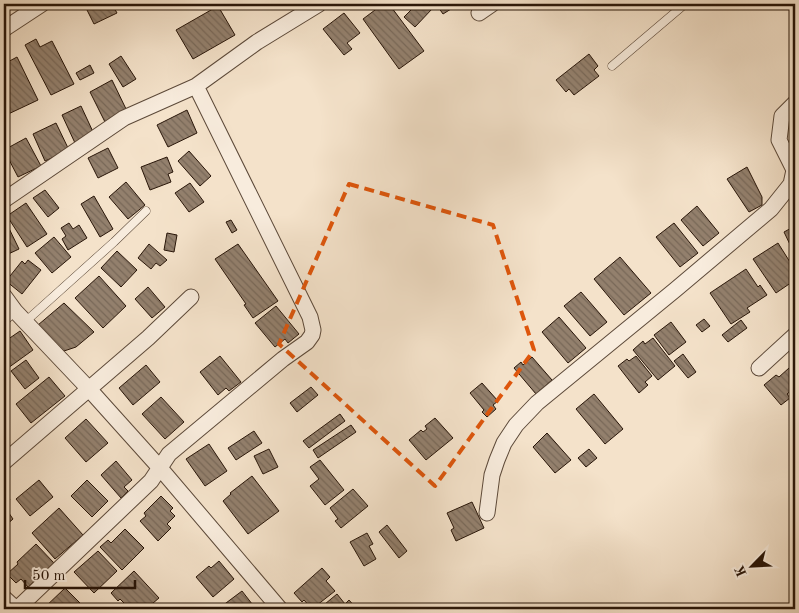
<svg xmlns="http://www.w3.org/2000/svg" width="799" height="613" viewBox="0 0 799 613" font-family="'Old Standard TT',serif">
<defs>
<pattern id="building-back-hatch" width="6" height="6" patternUnits="userSpaceOnUse" patternTransform="scale(1.25)"><rect width="6" height="6" fill="#93806d"/><path d="M-1 5l2 2M0 0l6 6M5-1l2 2" fill="none" stroke="#786858"/></pattern>
</defs>
<rect width="100%" height="100%" fill="#f4e2ca"/>
<filter id="stains"><feTurbulence type="fractalNoise" baseFrequency=".004" numOctaves="4"/><feColorMatrix values="0 0 0 0 .2 0 0 0 0 .09 0 0 0 0 .02 0 0 0 .5 -.17"/></filter>
<radialGradient id="worn" r=".72"><stop offset=".6" stop-color="#630" stop-opacity="0"/><stop offset="1" stop-color="#630" stop-opacity=".3"/></radialGradient>
<path fill="url(#building-back-hatch)" stroke="#291609" d="M89,4H112L117,13L94,24L85,6Z
M383,4H389L424,51L399,69L363,19Z
M417,4H426L432,9L415,27L404,17Z
M436,4H459L443,14Z
M218,6L235,35L193,59L176,30Z
M344,13L360,33L347,43L352,49L344,55L323,29Z
M36,39L40,47L52,41L74,84L51,95L25,45Z
M589,54L598,66L594,70L599,76L574,95L569,89L566,92L556,80Z
M121,56L136,79L123,87L109,64Z
M17,57L38,100L4,116V64Z
M90,65L94,73L80,80L76,73Z
M112,80L127,111L105,122L90,92Z
M81,106L94,134L75,143L62,115Z
M187,110L197,133L168,147L157,125Z
M56,123L69,150L45,161L33,134Z
M26,138L41,166L18,177L4,150Z
M108,148L118,168L98,178L88,158Z
M189,151L211,176L200,186L178,161Z
M167,157L173,172L168,174L171,182L150,190L141,167Z
M747,167L762,197V205L749,212L727,179Z
M126,182L145,205L128,219L109,197Z
M190,183L204,202L189,212L175,193Z
M45,190L59,208L48,217L33,198Z
M94,196L113,229L100,237L81,204Z
M26,203L47,234L27,247L7,216Z
M697,206L719,233L703,246L681,220Z
M4,218L19,249L4,256Z
M231,220L237,230L232,233L226,222Z
M69,223L73,229L79,225L87,238L68,250L62,239L66,236L61,228Z
M674,223L698,253L680,267L656,237Z
M795,226V255L784,232Z
M167,233L177,235L174,252L164,250Z
M54,237L71,257L52,273L35,253Z
M778,243L795,270V280L776,293L753,259Z
M149,244L167,260L160,266L156,263L151,269L138,258Z
M238,244L278,301L253,318L244,305L246,304L215,259Z
M117,251L137,270L121,287L101,268Z
M620,257L651,293L624,315L594,279Z
M28,260L41,270L22,294L6,281L22,261L25,264Z
M746,269L758,287L760,285L767,295L747,308L750,312L731,324L710,293Z
M99,276L126,306L103,328L75,298Z
M148,287L165,307L152,318L135,299Z
M581,292L607,322L590,336L564,306Z
M64,303L94,332L76,347L64,351L38,325Z
M276,306L299,334L288,343L285,339L275,347L255,323Z
M559,317L586,348L568,363L542,332Z
M704,319L710,326L702,332L696,325Z
M741,320L747,328L728,342L722,335Z
M671,322L686,342L669,355L654,335Z
M20,331L33,350L8,368L4,363V342Z
M653,338L675,366L658,380L633,350L643,341L645,344Z
M683,354L696,372L688,378L674,361Z
M220,356L241,382L229,391L226,388L218,395L200,372Z
M636,356L652,376L645,382L648,385L639,393L618,366L627,359L629,361Z
M532,357L552,380L536,394L514,368L521,362L523,365Z
M26,360L39,378L25,389L11,371Z
M146,365L160,382L133,405L119,388Z
M789,368L795,376V392L793,389L787,394L790,398L781,405L764,385L776,375L779,377Z
M49,377L65,396L31,423L16,404Z
M482,383L498,401L493,405L496,409L487,417L482,412L484,410L470,393Z
M311,387L318,395L297,412L290,403Z
M594,394L623,429L605,444L576,409Z
M161,397L184,422L165,439L142,414Z
M340,414L345,421L309,448L303,441Z
M435,418L453,438L426,460L409,440L421,430L423,432L427,429L425,426Z
M86,419L108,443L86,462L65,438Z
M351,425L356,432L318,458L313,450Z
M254,431L262,443L236,460L228,448Z
M547,433L571,460L555,473L533,447Z
M4,436L10,443L4,448Z
M209,444L227,471L205,486L186,459Z
M269,449L278,467L263,474L254,456Z
M589,449L597,458L586,467L578,458Z
M320,460L344,490L325,505L310,486L319,479L310,467Z
M116,461L132,480L124,487L128,491L121,498L101,475Z
M252,476L279,511L248,534L223,501L231,494L230,493Z
M39,480L53,497L30,516L16,499Z
M87,480L108,501L92,517L71,496Z
M353,489L368,506L341,528L335,521L338,519L330,508Z
M4,491L10,500L4,505Z
M161,496L173,508L170,511L175,516L167,524L171,528L158,541L140,521L146,516L144,513Z
M472,502L484,528L456,541L451,530L454,528L447,513Z
M4,506L13,519L4,527Z
M59,508L83,535L55,559L32,533Z
M387,525L407,551L399,558L379,532Z
M125,529L144,548L122,570L100,547L108,540L111,543Z
M367,533L373,544L369,546L376,559L364,566L350,542Z
M36,544L54,563L28,587L21,579L16,583L7,574L18,564L17,562Z
M98,551L117,571L94,593L74,572Z
M219,561L234,579L213,597L196,577L209,566L211,568Z
M322,568L330,577L326,581L335,591L312,609L304,600L302,602L294,593Z
M134,571L159,598L146,609H125L122,606L125,604L120,599L118,601L111,593Z
M65,588L81,604L75,609H43Z
M242,591L256,609H218Z
M337,594L345,604L349,600L357,609H319Z"/>
<g fill="none" stroke-linecap="round" stroke-linejoin="round">
<defs>
<path id="lane" d="M612,66L685,4
M4,322L15,311
M25,322L114,242L146,211"/>
<path id="street" d="M479,13L492,4
M4,29L42,4
M4,200L124,118L196,86L257,42L319,4
M4,296L15,311L89,389L160,468L280,609
M759,368L795,335
M4,462L148,338L191,297
M487,513L492,475L497,460L504,443L516,425L537,403L675,290L771,209L791,184L794,170L779,140L782,116L795,103
M4,598L16,609
M17,609L151,481L169,454L283,359L307,342L312,335L313,330L310,317L196,86"/>
</defs>
<use href="#lane" stroke="#5c4939" stroke-width="9"/>
<use href="#street" stroke="#5c4939" stroke-width="17"/>
<use href="#lane" stroke="#f8ecdd" stroke-width="8"/>
<use href="#street" stroke="#f8ecdd" stroke-width="15"/>
</g>
<path fill="none" stroke="#de560c" stroke-width="4" stroke-dasharray="10 6" stroke-linejoin="round" d="M349,184L493,225L534,350L435,486L279,344Z"/>
<rect width="799" height="613" fill="none" stroke="#f4e2ca" stroke-width="20"/>
<rect x="5" y="5" width="789" height="603" fill="none" stroke="#291609" stroke-width="2.5"/>
<rect x="10" y="10" width="779" height="593" fill="none" stroke="#291609"/>
<g transform="translate(752 566) rotate(246)" stroke="#f8ecdd" stroke-width="4" paint-order="stroke">
<path d="M0-4L9 19L0 12L-9 19Z" fill="#291609"/>
<text y="-8" font-size="14" font-weight="bold" text-anchor="middle" fill="#291609">K</text>
</g>
<path d="M25 580v8h110v-8" fill="none" stroke="#291609" stroke-width="2.5"/>
<text x="32" y="580" font-size="15" fill="#291609" stroke="#f8ecdd" stroke-width="4" paint-order="stroke">50 m</text>
<rect width="100%" height="100%" filter="url(#stains)"/>
<rect width="100%" height="100%" fill="url(#worn)"/>
</svg>
